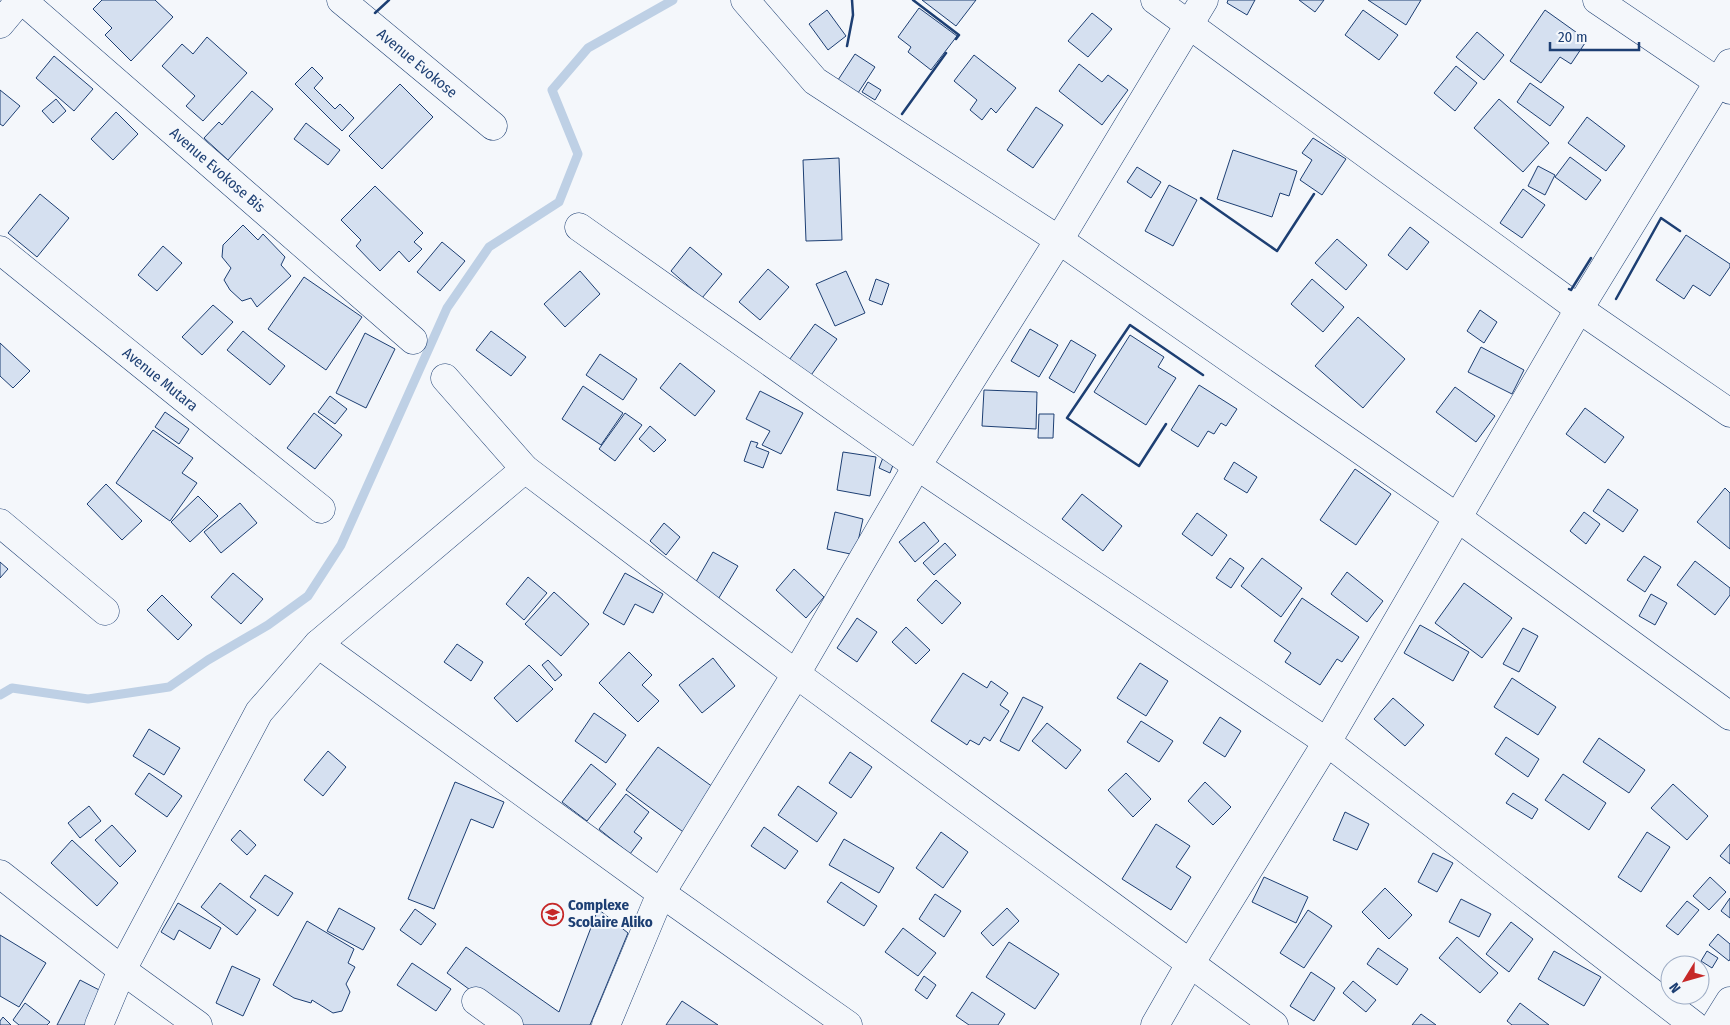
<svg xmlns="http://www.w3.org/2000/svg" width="1730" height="1025" viewBox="0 0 1730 1025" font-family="'Fira Sans Condensed',sans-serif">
<rect width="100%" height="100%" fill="#f4f7fb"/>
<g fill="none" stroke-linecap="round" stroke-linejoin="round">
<path stroke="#bed0e5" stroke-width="9" d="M0,695L12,688L88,699L169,687L208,660L268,625L308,596L341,545L447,308L489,247L559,202L578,154L552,90L588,48L673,0"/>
</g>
<path fill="#d5e0f0" stroke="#1d3f73" d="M102,0H155L173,17L131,61L105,35L112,28L93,9Z
M922,0H976L956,26Z
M1228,0H1255L1247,15L1227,3Z
M1299,0H1324L1315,12Z
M1368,0H1421L1406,25Z
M919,8L957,36L931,70L908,52L911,47L898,37Z
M827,10L846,36L828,50L809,24Z
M1363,10L1398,35L1379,60L1345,35Z
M1545,10L1587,40L1571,64L1560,57L1541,83L1510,61Z
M1092,13L1112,29L1088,57L1068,41Z
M1477,32L1504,55L1484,80L1456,57Z
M207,37L247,73L203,121L186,106L195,96L162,66L182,44L193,54Z
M855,54L875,67L858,93L838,80Z
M974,55L1016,88L996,113L991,108L982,120L970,110L977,100L954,81Z
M54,56L93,89L74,111L36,78Z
M1079,64L1102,82L1108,75L1128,90L1102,125L1059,91Z
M1456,66L1477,83L1455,111L1434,93Z
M312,67L323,78L314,88L335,109L340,104L354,118L342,131L295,84Z
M868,82L881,90L875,100L862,92Z
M1530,83L1564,107L1550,126L1517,102Z
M400,84L433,117L382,169L349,136Z
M0,90L20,106L3,126L0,124Z
M252,91L273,109L228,160L204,138L219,122L222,125Z
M56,99L66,111L53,123L42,111Z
M1499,99L1549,143L1523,172L1474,128Z
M1036,107L1063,125L1033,168L1007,150Z
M116,112L138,134L113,160L91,139Z
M1587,117L1625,146L1606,171L1568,143Z
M306,123L340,150L328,165L294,139Z
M1313,138L1346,159L1322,195L1300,180L1312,160L1302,153Z
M1233,150L1297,171L1289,196L1280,193L1272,217L1217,199Z
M1570,157L1601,180L1586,200L1555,177Z
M839,158L842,240L806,241L803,160Z
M1538,166L1555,175L1545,195L1528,186Z
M1137,167L1161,182L1151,198L1127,182Z
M1169,185L1197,200L1173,246L1145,231Z
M375,186L423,233L414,242L422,249L409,262L399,251L380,271L356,246L361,240L341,220Z
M1523,189L1545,205L1522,238L1500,223Z
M40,194L69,218L37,257L8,233Z
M243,225L258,240L263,234L285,257L281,265L291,276L257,307L251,298L242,301L230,290L224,280L231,268L222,257L223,245Z
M1410,227L1429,242L1407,270L1388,255Z
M1686,235L1730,264V267L1710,296L1693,285L1684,299L1656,280Z
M1337,239L1367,265L1346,290L1315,263Z
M442,242L465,261L440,291L417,272Z
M163,246L182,263L157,291L138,275Z
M690,247L722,274L702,298L671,271Z
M768,269L789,287L760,320L739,302Z
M580,271L600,294L565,327L544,304Z
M846,271L865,313L835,326L816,284Z
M304,277L362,317L326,370L268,329Z
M876,279L889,284L882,305L869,300Z
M1312,279L1344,307L1323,332L1291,304Z
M213,305L233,322L202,355L182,337Z
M1480,310L1497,322L1484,343L1467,331Z
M1358,317L1405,359L1363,408L1315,366Z
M815,324L837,339L809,378L787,363Z
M1030,329L1058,345L1039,377L1011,361Z
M243,331L285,366L270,385L227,350Z
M491,331L526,357L511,376L476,350Z
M365,333L395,349L366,408L336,393Z
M1130,335L1164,357L1158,367L1176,378L1146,425L1094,392Z
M1071,340L1096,355L1074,393L1049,378Z
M0,343L30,371L13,388L0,376Z
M1481,347L1524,370L1512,394L1468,372Z
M600,354L637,379L623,400L586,375Z
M680,363L715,391L695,416L660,388Z
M1199,385L1237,409L1226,426L1221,423L1214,434L1208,431L1198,447L1171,430Z
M583,386L623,413L601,445L562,419Z
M1455,387L1495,416L1476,442L1436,412Z
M984,390L1037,392L1036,429L982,426Z
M760,391L803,413L781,454L762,445L770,431L746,419Z
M330,396L347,409L335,424L318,412Z
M1585,408L1624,437L1605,463L1566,434Z
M165,412L189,429L179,444L155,427Z
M314,413L342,435L315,469L287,448Z
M625,413L642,425L615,461L599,449Z
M1039,414H1054L1053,438H1038Z
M650,426L666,440L654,452L639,439Z
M153,430L193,458L182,473L197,483L170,521L116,483Z
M751,441L758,443L756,447L769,452L763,468L744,461Z
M843,452L876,457L870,496L837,490Z
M884,455L895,460L890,473L879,468Z
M1234,462L1257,477L1247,493L1224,479Z
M1355,469L1391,494L1356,545L1320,520Z
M106,484L142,521L122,540L87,504Z
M1725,488L1730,493V549L1697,522Z
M1608,489L1638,510L1623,532L1593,511Z
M1082,494L1122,526L1103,551L1062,519Z
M198,496L218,516L190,542L171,522Z
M240,503L257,523L221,553L204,532Z
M835,512L863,519L855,555L827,549Z
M1584,512L1600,524L1586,544L1570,531Z
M1197,513L1227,535L1212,556L1182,534Z
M924,522L939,541L915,562L899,542Z
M664,523L680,537L666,555L650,541Z
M945,543L956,555L934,575L923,563Z
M713,552L738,566L717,601L693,587Z
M1644,556L1661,567L1645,592L1627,580Z
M1230,558L1244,568L1231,588L1216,578Z
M1262,558L1302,588L1281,617L1241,586Z
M1695,561L1730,588V595L1715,615L1677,585Z
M0,562L8,569L0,578Z
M794,569L824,597L806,618L776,590Z
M1347,572L1383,601L1367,622L1331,594Z
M233,573L263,599L241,624L211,597Z
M625,573L663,594L653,613L635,604L624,625L603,613Z
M528,577L547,593L524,620L506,604Z
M936,580L961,603L942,624L917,600Z
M1464,583L1512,618L1482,658L1435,623Z
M554,592L589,624L561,656L525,624Z
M1651,594L1667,603L1655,625L1639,616Z
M162,595L192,625L178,640L147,610Z
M1302,598L1359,637L1342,662L1337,659L1320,685L1285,662L1291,653L1274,641Z
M857,618L877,632L857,662L837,648Z
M1420,625L1469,652L1453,681L1404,653Z
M906,627L930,650L916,664L892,642Z
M1523,628L1538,636L1519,672L1503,664Z
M457,644L483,662L471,681L444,662Z
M629,652L652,675L642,685L659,701L638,722L599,683Z
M713,658L735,686L702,713L679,685Z
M548,660L562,675L555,681L542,665Z
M1140,663L1168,681L1146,716L1117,698Z
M529,665L553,689L517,722L494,698Z
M963,673L987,688L991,681L1008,693L1000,705L1009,711L990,741L984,737L979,745L970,740L967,745L931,721Z
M1512,678L1556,707L1538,735L1494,707Z
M1023,697L1043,707L1019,751L1000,741Z
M1393,698L1424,725L1405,746L1374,719Z
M594,713L626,735L606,763L575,741Z
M1220,717L1241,731L1225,757L1203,743Z
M1141,721L1173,741L1159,762L1127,742Z
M1047,723L1081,750L1066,769L1032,741Z
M149,729L180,748L164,775L133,756Z
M1506,737L1539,759L1528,777L1495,754Z
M1599,738L1645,770L1629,793L1583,762Z
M658,747L717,790L686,834L626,790Z
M328,751L346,767L323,796L304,780Z
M850,752L872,767L851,798L829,783Z
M591,764L616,784L587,821L562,802Z
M149,773L182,796L167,817L135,794Z
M1126,773L1151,799L1133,817L1108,790Z
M1563,774L1606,803L1589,830L1545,800Z
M455,782L504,802L493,828L471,819L434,909L408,899Z
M1205,782L1231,807L1213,825L1188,801Z
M1673,784L1708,816L1687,840L1651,808Z
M798,786L837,813L817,842L778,815Z
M1513,793L1538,809L1532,819L1506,803Z
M626,794L649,812L634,832L642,838L630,854L599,829Z
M89,806L101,821L80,838L68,823Z
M1345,812L1369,824L1357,850L1333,840Z
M1156,824L1190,846L1176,867L1191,877L1171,910L1122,879Z
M112,825L136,851L120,867L95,840Z
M764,827L798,851L785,869L751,846Z
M240,830L256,845L247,855L231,840Z
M941,832L968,852L943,888L916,868Z
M1647,832L1670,847L1641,892L1618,877Z
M844,839L894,868L879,893L829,865Z
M72,840L118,883L97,906L51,863Z
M1730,844V864L1720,856Z
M1433,853L1453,863L1437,892L1418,882Z
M265,875L293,893L278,916L250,897Z
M1264,877L1308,897L1296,923L1252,902Z
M1710,877L1726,892L1709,910L1693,896Z
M841,882L877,906L864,926L827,902Z
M220,883L256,910L237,935L201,907Z
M1385,888L1412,915L1389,939L1362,912Z
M935,894L961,911L944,937L919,919Z
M1730,898V918L1721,911Z
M1461,899L1491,914L1479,937L1449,922Z
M1687,901L1699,910L1678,935L1666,926Z
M178,903L221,928L210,949L179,930L174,940L161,932Z
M339,908L375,928L363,950L327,931Z
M1007,908L1019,921L993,946L981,933Z
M415,909L436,924L421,945L400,930Z
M598,909L628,933L590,1025H518L447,973L466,947L559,1012Z
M1308,910L1332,926L1304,968L1280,953Z
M307,921L354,949L348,963L355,967L346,984L350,992L342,1011L333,1013L312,1000L311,1003L294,998L273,985Z
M1511,922L1533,939L1509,972L1486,954Z
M903,928L936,953L918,976L885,952Z
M1718,934L1730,944V959L1729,961L1709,945Z
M0,935L46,963L19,1007L0,996Z
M1457,937L1498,973L1480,993L1439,958Z
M1009,942L1059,974L1035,1009L986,977Z
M1378,948L1408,969L1397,985L1367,964Z
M1554,951L1601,977L1584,1006L1538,979Z
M1707,951L1718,958L1712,968L1701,961Z
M412,963L451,989L436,1011L397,985Z
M232,966L260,979L243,1016L216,1003Z
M1311,972L1335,988L1314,1021L1290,1006Z
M924,976L936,985L927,999L915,990Z
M80,980L105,993L88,1025H57Z
M1353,981L1376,1000L1366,1012L1343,993Z
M972,992L1005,1014L998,1025H969L956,1016Z
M682,1001L718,1025H666Z
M25,1003L50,1022L47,1025H19L13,1020Z
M1520,1003L1549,1025H1512L1507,1021Z
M1421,1014L1436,1025H1412Z
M3,1017L11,1025H0V1021Z"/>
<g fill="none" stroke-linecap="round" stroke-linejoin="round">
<defs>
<g id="minor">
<path id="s1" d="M22,0L413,340"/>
<path id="s2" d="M341,0L493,126"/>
<path d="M745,0L815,81L1059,240L1458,518L1730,716"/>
<path d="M1155,0L1579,309L1730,413"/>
<path d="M1597,0L1730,90"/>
<path d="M0,24L20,0"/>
<path d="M579,227L917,466L1327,742L1694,1025"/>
<path id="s3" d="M0,250L321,509"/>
<path d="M445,378L525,469L796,674L1274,1025"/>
<path d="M0,523L105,611"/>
<path d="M318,644L661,893L848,1025"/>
<path d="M0,874L122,970L198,1025"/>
<path d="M476,1001L509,1025"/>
<path d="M99,1025L122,970L259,712L318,644L525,469"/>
<path d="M606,1025L661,893L796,674L917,466L1059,240L1204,0"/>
<path d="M1155,1025L1190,964L1327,742L1579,309L1730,63"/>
<path d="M1715,1025L1730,1001"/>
</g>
</defs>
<use href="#minor" stroke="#1d3f73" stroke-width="29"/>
<use href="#minor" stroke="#f4f7fb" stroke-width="28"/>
<path stroke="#1d3f73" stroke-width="2.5" d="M913,0L959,35L956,39
M375,13L389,0
M847,46L853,15L852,0
M902,114L946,53
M1201,198L1277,251L1314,194
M1569,289L1571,290L1591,258
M1616,299L1661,218L1680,231
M1166,424L1139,466L1067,418L1130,325L1203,375"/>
</g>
<defs>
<symbol id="school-ring" viewBox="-11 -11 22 22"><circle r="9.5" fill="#f4f7fb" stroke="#c62828" stroke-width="1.5"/><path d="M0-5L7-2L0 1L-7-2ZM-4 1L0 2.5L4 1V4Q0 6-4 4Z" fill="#c62828"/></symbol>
</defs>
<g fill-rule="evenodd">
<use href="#school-ring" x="540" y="902" width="25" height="25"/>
</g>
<g text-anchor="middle" stroke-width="4" stroke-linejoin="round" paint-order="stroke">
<g font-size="15" fill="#1d3f73" stroke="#f4f7fb">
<text dy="5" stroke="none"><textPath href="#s2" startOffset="99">Avenue Evokose</textPath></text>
<text dy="5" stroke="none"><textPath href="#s1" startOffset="259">Avenue Evokose Bis</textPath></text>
<text dy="5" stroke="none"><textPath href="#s3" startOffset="206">Avenue Mutara</textPath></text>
</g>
<g font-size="15" font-weight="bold" fill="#1d3f73" stroke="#f4f7fb" text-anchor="start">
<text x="568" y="910">Complexe<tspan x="568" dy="17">Scolaire Aliko</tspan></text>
</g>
</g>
<g transform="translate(1685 980) rotate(233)"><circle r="24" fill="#f4f7fb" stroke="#9eadc5"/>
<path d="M0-4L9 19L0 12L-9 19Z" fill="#c62828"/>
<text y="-8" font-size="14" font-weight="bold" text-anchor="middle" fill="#1d3f73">N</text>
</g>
<path d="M1550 42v8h89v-8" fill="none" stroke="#1d3f73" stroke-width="2.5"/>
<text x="1558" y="42" font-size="15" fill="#1d3f73" stroke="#f4f7fb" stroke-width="4" paint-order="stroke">20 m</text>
</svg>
